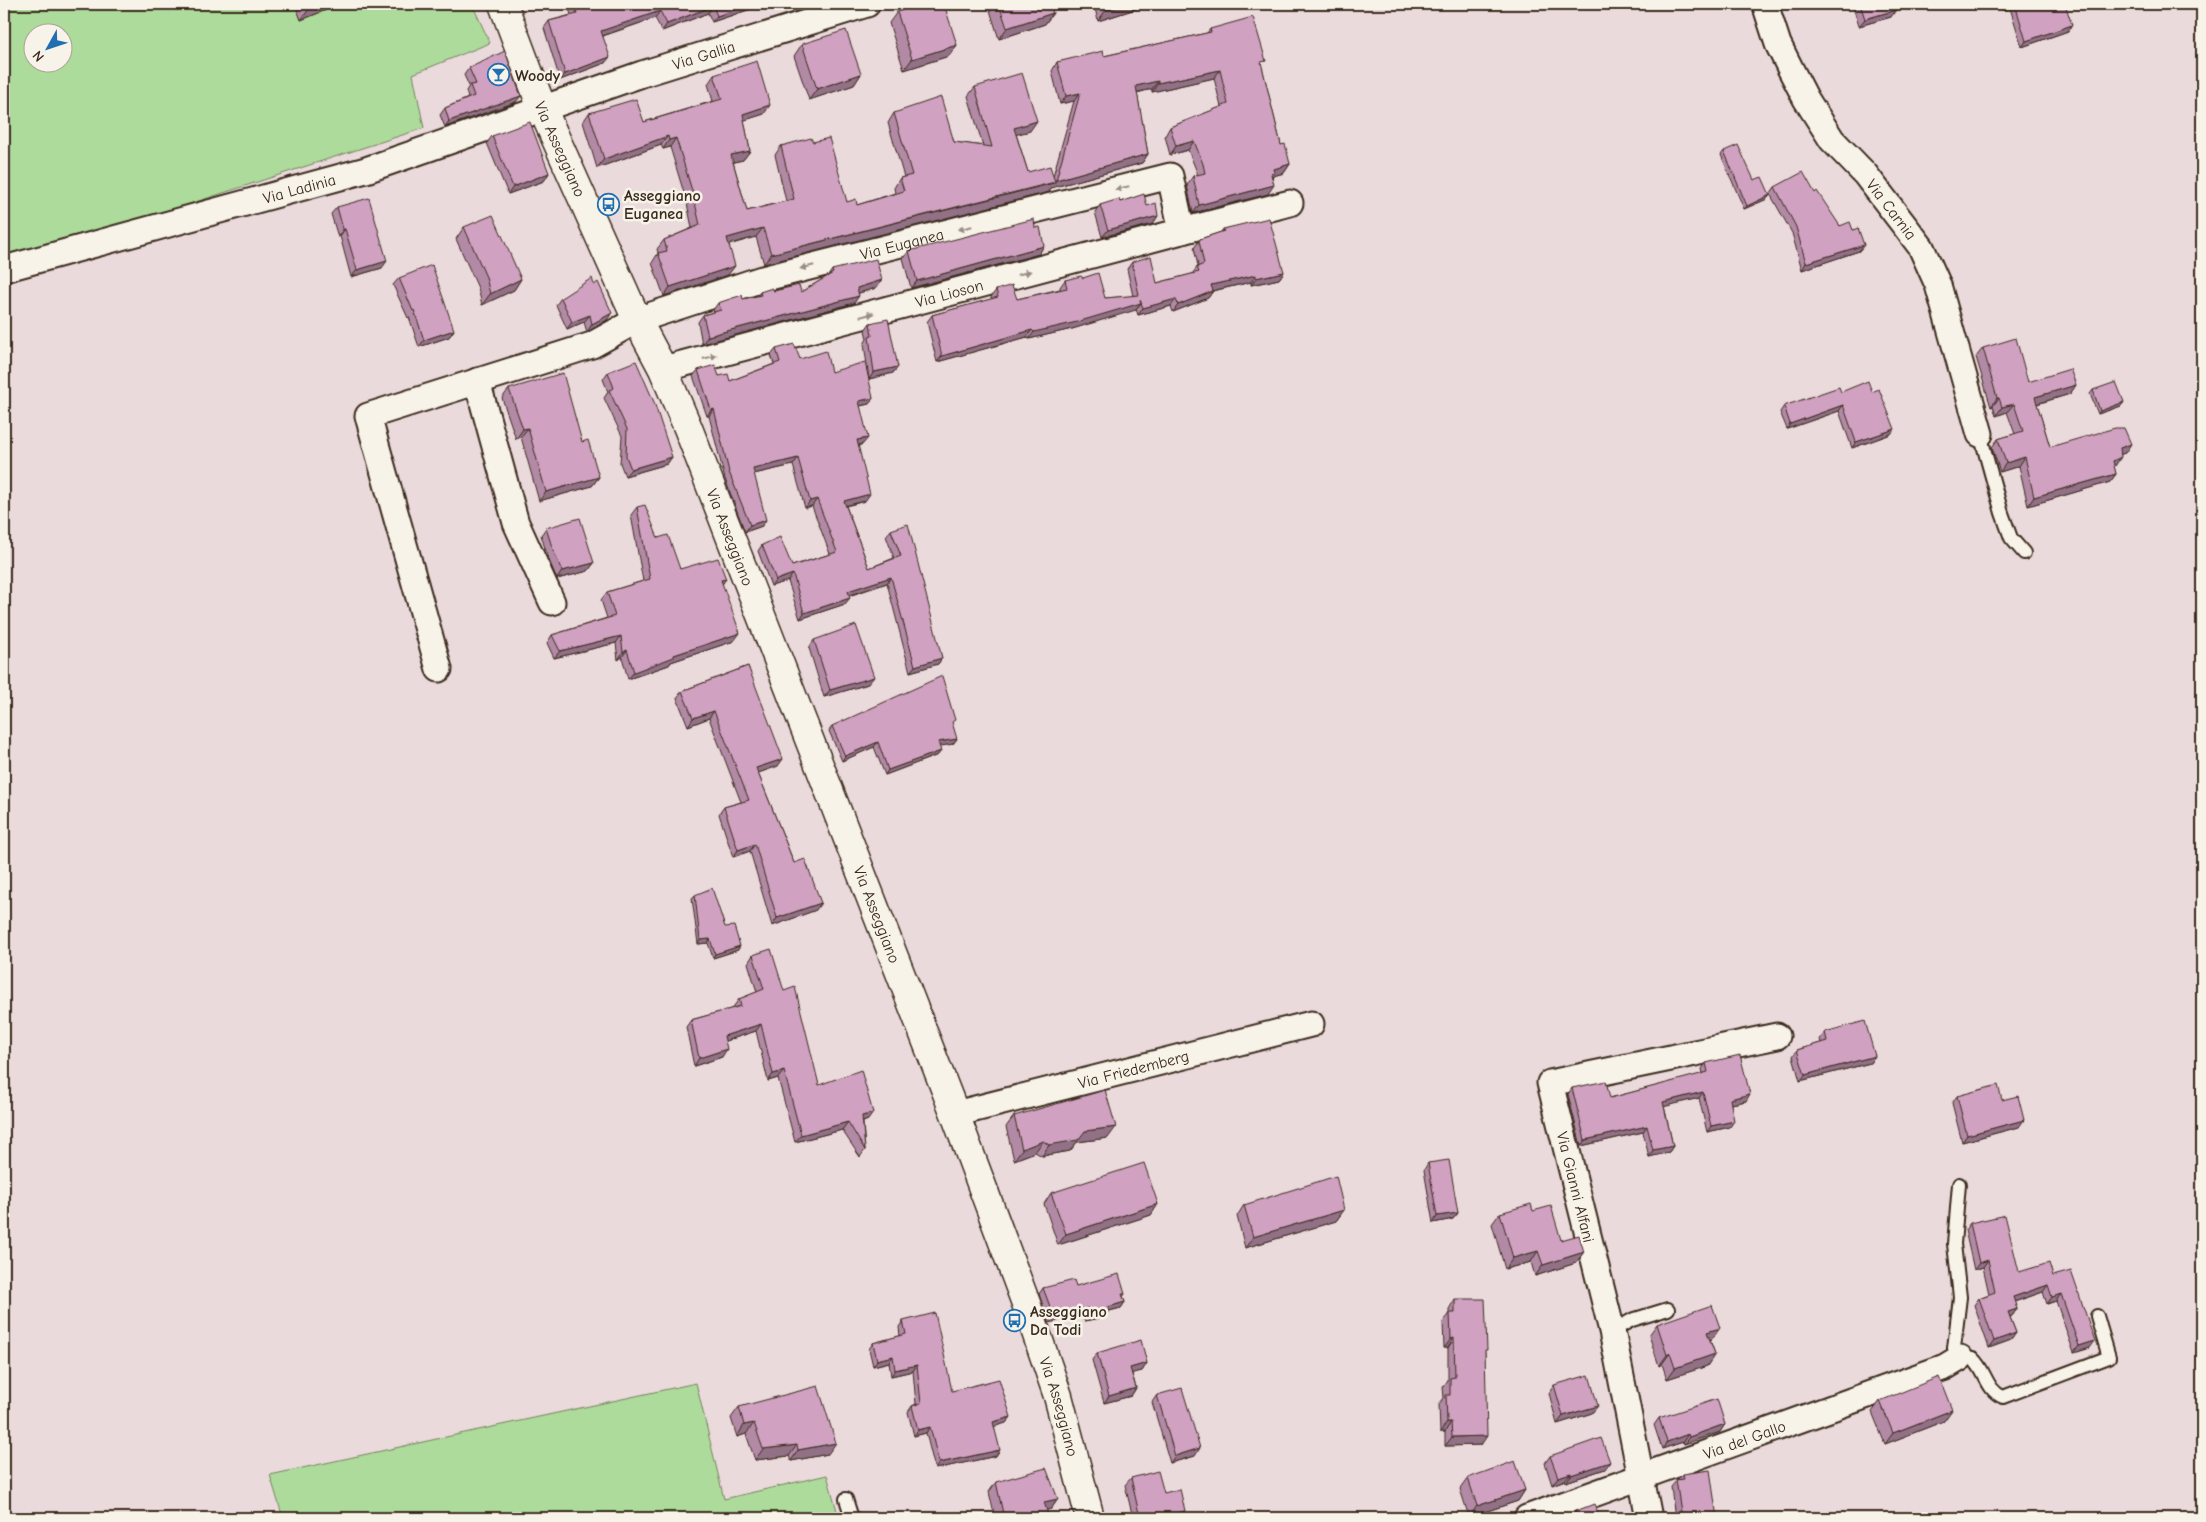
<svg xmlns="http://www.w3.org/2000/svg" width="2206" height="1522" viewBox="0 0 2206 1522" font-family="'Comic Neue',sans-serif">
<rect width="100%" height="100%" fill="#ebdadc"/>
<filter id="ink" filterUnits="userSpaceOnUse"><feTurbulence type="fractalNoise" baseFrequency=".02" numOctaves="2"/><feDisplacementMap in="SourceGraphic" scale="10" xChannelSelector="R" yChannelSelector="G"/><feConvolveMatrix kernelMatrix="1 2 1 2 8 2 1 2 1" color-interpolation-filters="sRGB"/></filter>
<g filter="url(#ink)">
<path fill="#addb9b" stroke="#74825c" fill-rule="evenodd" d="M4,4H472L490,43L413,74L424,128L4,264ZM32,32H62V62H32Z
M696,1383L724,1499L827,1475L839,1518H283L270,1475Z"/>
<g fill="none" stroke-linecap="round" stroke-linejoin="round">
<defs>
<path id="service" d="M1980,434L2002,513L2011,538L2024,553
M1959,1184L1954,1244L1960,1297L1954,1348L1960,1358L1973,1359C1986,1371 1986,1390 2003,1397L2109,1357L2097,1316
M1612,1331L1632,1320L1668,1309
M846,1499L852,1518"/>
<g id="minor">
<path id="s1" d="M1765,4L1778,44L1791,70L1806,99L1832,140L1865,174L1921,247L1938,285L1980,434"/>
<path d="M1182,231L1290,203"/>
<path id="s2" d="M4,269L366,170L642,74L867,4"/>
<path d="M477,381L516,523L552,602"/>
<path id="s3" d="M439,669L368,416L592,345L637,320L762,279L1170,176L1182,231L663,369"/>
<path id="s4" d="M955,1114L1311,1024"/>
<path id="s5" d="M1527,1518L1945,1367L1960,1358"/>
<path d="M1649,1518L1612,1331L1550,1083L1777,1036"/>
</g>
<g id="tertiary">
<path id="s6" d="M503,4L542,108L637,320L663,369L688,428L955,1114L1027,1306L1058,1396L1090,1518"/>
</g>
</defs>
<use href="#service" stroke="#3b2a1e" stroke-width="16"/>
<use href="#minor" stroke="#3b2a1e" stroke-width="29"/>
<use href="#tertiary" stroke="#3b2a1e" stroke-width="31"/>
<use href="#service" stroke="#f7f3e8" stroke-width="12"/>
<use href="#minor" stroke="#f7f3e8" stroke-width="25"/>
<use href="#tertiary" stroke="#f7f3e8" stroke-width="28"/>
</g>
<path fill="#b38aa6" stroke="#3b2a1e" d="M295,4H341L301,20Z
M569,4H766L712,22L708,13L662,31L655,18L603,36L605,63L560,80L544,28L549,21L571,15L568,5Z
M988,4H1050L1053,13L1045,24L999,39Z
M1094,4H1147L1145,6L1098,21Z
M1852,4H1894L1891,17L1859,26Z
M2001,4H2065L2068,31L2022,47L2010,8L2002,10Z
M897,12L957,45L949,56L904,70L889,23Z
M1210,29L1262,67L1281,145L1290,164L1284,173L1273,176L1268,194L1193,213L1187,185L1193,176L1197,175V172L1188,150L1170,155L1165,136L1170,127L1221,107L1214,78L1152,92V89L1137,93L1148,154L1142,163L1051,188L1049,192L764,264L756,237L729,245L728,275L664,296L652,263L658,253L657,249L664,240L692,228L687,203L670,147L663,149L661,145L597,168L583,122L589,113L644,122L713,101L708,84L714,75L764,114L744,120L750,151L743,160L733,162L747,211L786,201L775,155L781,146L813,142L847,202L857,205L895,193L894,188L900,178L904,177L888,123L894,113L954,142L983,146L968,96L975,87L1030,131L1016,134L1028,172L1053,176L1074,101L1060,104L1052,71L1057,62L1104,56L1207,33Z
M802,44L861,74L854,85L809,100L794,56Z
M469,68L516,102L445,127L440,115L445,108L468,98L466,91L469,86L464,75Z
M492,136L549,173L544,181L508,194L487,143Z
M1724,151L1770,195L1767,199L1744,209L1721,155Z
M1775,187L1815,193L1840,226L1853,230L1864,245L1859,251L1802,270L1792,233L1770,194Z
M1120,202L1147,206L1153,224L1102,237L1095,212L1100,205Z
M337,207L382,268L351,277L340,236L338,237L331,214Z
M464,227L521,279L514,290L482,305L478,288L456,239Z
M1035,228L1039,254L911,288L903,258L909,251Z
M1223,229L1284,272L1279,279L1251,285V282L1213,291L1208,298L1173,312L1171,306L1138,315L1136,309L1072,329L1029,339L1027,337L937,362L927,322L932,315L992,299L991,297L996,290L1017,299L1060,289V287L1065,280L1083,278L1105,298L1133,296L1127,269L1132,262L1157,283L1192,274L1198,266L1194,248L1200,239L1221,232Z
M832,270L882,280L876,288L859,293L854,303L702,344L698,322L703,315L714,312L713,310L718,303L743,299L758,295L760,292H801L828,276Z
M399,278L454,330L449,337L419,347L409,317L408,318L393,285Z
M594,285L607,320L587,332L584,322L567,329L556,305L561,298Z
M870,323L898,367L893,373L869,379L864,344L867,339L865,330Z
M1983,348L2028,382L2076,385L2070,394L2037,404L2050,447L2125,453L2121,454L2115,466L2114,467L2116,474L2110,482L2028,506L2019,466L2000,472L1992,447L1998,439L2015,434L2007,412L1996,416L1993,406L1991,407L1976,357Z
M776,349L831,372L873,398L869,404L860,406L863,444L858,446L865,501L846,506L869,568L894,558L886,536L891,530L942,658L938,664L910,672L887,583L849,596L845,604L800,619L788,581L771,586L758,551L762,545L792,566L830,554L812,506L805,508L793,465L754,474L762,526L745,532L725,479L709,416H707L693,376L698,370L719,376L730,381L774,364L771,355Z
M608,372L672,457L667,464L625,476L620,463L622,436L604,398L608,392L603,379Z
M509,389L582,442L599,477L592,486L539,501L521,437L516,439L502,398Z
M2093,390L2124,402L2121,406L2098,414L2090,394Z
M1841,392L1891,434L1852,448L1839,411L1787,429L1780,412L1784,406Z
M637,507L680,569L722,584L734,641L671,662L669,665L628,679L622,657L618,660L616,643L554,658L547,643L552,635L607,618L601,600L607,592L643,581L631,515Z
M546,528L594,563L588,571L557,579L548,558L541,535Z
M814,640L868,684L824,697L809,648Z
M748,666L778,766L758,773L794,863L816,910L772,926L750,851L733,857L719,814L724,807L741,802L709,718L688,726L677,698L682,691Z
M952,723L953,744L940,746L938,755L885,775L874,747L842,761L829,731L832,726Z
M695,895L738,950L713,958L708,943L698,944L692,898Z
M753,955L784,991L819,1085L868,1120L863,1122L865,1150L860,1157L842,1130L795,1142L778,1078L768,1081L756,1031L725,1041L722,1057L694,1066L686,1027L691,1020L734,1008V1006L739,999L757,992L748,963Z
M1825,1032L1875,1056L1870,1063L1800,1081L1793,1056L1797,1050L1821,1043L1820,1039Z
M1706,1063L1746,1101L1731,1104L1730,1127L1707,1132L1699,1098L1664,1106L1673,1146L1669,1152L1649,1157L1643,1132L1581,1146L1568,1094L1572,1088L1610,1098L1703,1074L1702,1069Z
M1957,1096L2002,1100L2019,1127L1962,1142L1952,1103Z
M1014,1116L1108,1138L1077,1142L1070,1151L1042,1156L1035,1152L1014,1160L1006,1127Z
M1428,1163L1458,1213L1453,1219L1433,1223L1424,1170Z
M1051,1193L1158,1204L1151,1215L1058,1245L1044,1204Z
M1244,1205L1344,1210L1336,1221L1245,1248L1237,1216Z
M1533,1211L1561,1240L1576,1263L1535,1276L1531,1262L1505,1269L1492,1224L1500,1213Z
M1970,1223L2019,1272L2053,1276L2090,1348L2074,1353L2056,1301L2047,1304L2043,1292L2014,1302L2017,1309L2012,1316L2010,1317L2016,1333L2011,1340L1989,1348L1974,1305L1979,1298L1989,1294L1983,1267L1974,1270L1965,1230Z
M1076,1286L1125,1294L1123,1297L1125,1302L1121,1308L1109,1311L1105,1317L1084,1321L1083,1314L1049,1323L1039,1294L1043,1288Z
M1455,1299L1485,1353L1481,1445L1445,1446V1432H1440L1439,1404L1444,1398L1443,1387L1448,1380V1348H1444L1443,1322L1449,1315V1309Z
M903,1321L952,1391L1011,1417L1006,1423L994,1426L996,1456L935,1469L926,1433L914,1436L908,1412L912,1406L916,1404L913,1371L891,1376L889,1362L873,1366L869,1349L873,1343L900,1336L899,1327Z
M1657,1324L1712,1339L1710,1340L1715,1354L1707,1366L1667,1379L1662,1364L1659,1366L1649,1335Z
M1097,1353L1147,1363L1142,1371L1132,1373L1136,1388L1131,1396L1104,1403L1092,1360Z
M1554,1385L1592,1413L1557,1424L1549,1393Z
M1157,1395L1195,1456L1170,1463L1152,1402Z
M1880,1401L1944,1421L1885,1444L1872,1412Z
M739,1407L828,1454L791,1461L789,1456L755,1460L746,1434L737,1437L731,1418Z
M1659,1418L1725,1424L1720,1432L1684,1444L1683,1442L1662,1449L1654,1425Z
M1550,1456L1605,1469L1566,1482L1565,1480L1552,1485L1545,1463Z
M1682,1474L1717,1518H1675L1671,1487Z
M1131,1478L1164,1493L1185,1511L1180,1518H1133L1125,1485Z
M1468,1478L1525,1490L1518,1501L1469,1517L1460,1489Z
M996,1482L1058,1499L1051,1509L1046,1510L1049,1518H995L989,1492Z
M1576,1511L1600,1518H1606H1571Z"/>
<path fill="#927187" stroke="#3b2a1e" d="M315,4H341L301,20L312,5Z
M752,4H766L712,22L717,16Z
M1126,4H1147L1145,6L1098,21L1106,10Z
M2007,4H2013L2010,8L2002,10Z
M713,6L708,13L662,31L667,24Z
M1896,10L1891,17L1859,26L1865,19Z
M660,11L655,18L596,38L601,31Z
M1053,13L1045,24L999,39L1007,28Z
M2072,25L2068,31L2022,47L2026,41Z
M957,45L949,56L904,70L912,59Z
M610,57L605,63L560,80L565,74Z
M1220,70L1214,78L1152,92L1158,83Z
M861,74L854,85L809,100L817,89Z
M1158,81L1152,89L1130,94L1136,86Z
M1080,93L1074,101L1060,104L1066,96Z
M521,96L516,102L445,127L449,121Z
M770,105L764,114L736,123L743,114Z
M1037,121L1030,131L1007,137L1014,128Z
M668,136L661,145L597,168L604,159Z
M676,138L670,147L663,149L669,140Z
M1194,141L1188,150L1170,155L1176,146Z
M750,151L743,160L725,164L731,155Z
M1148,154L1142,163L1051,188L1049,192L764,264L771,254L1054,183L1056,180Z
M1290,164L1284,173L1273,176L1269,181L1265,182L1274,169Z
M549,173L544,181L508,194L513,187Z
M1274,185L1268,194L1193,213L1199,205Z
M1770,195L1767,199L1744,209L1747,206Z
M1158,216L1153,224L1102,237L1108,230Z
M763,228L756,237L720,247L727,238Z
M343,229H345L340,236L338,237Z
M1864,245L1859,251L1802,270L1806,263Z
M1044,246L1039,254L911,288L917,281Z
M387,261L382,268L351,277L357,270Z
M735,266L728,275L664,296L670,287Z
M1284,272L1279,279L1251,285L1256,278Z
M1256,275L1251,282L1207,292L1211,285Z
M521,279L514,290L482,305L490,294Z
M882,280L876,288L852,295L857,288Z
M1213,291L1208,298L1173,312L1178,305Z
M859,296L854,303L702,344L708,336Z
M1176,299L1171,306L1138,315L1143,308Z
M1141,303L1136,310L1072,329L1029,339L1034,332Z
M612,313L607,320L587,332L592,324Z
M590,315L584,322L567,329L572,322Z
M454,330L449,337L419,347L424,340Z
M1032,330L1027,337L937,362L942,356Z
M898,367L893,373L869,379L874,372Z
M2076,385L2070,394L2029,406L2035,397Z
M873,398L869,404L854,407L859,401Z
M1997,398H1999L1993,406L1991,407Z
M2124,402L2121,406L2098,414L2100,411Z
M2014,404L2007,412L1996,416L2002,407Z
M1843,405L1839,411L1787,429L1790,424Z
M714,409L709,416H707L711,410Z
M528,428L521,437L516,439L523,429Z
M1895,429L1891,434L1852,448L1856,442Z
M868,438L863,444L852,447L857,440Z
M2131,444L2125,453L2113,457L2120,448Z
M672,457L667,464L625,476L631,469Z
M2025,457L2019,466L2000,472L2006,463Z
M2121,457L2115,466L2107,469L2113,461Z
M798,458L793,465L749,475L753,469Z
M2116,474L2110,482L2028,506L2034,497Z
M599,477L592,486L539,501L546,492Z
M870,494L865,501L840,507L844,501Z
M817,499L812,506L805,508L810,501Z
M766,520L762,526L745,532L750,525Z
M594,563L588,571L557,579L562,571Z
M793,574L788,581L771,586L776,580Z
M891,577L887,583L844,597L848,591Z
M726,579L721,586V580Z
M850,598L845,604L800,619L804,613Z
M740,633L734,641L671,662L669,665L628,679L634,672L674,655Z
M621,636L616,643L554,658L560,651Z
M627,650L622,657L618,660L623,652Z
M942,658L938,664L910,672L915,666Z
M874,677L868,684L824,697L830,690Z
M714,711L709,718L688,726L693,718Z
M957,739L953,744L935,747L938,742Z
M878,742L874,747L842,761L845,756Z
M941,751L938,755L885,775L888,770Z
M783,759L778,766L750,776L756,768Z
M755,844L750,851L733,857L738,850Z
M821,903L816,910L772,926L777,918Z
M710,939L708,943L698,944L700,940Z
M740,946L738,950L713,958L715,954Z
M761,1024L756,1031L719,1043L724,1036Z
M727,1049L722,1057L694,1066L699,1058Z
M1875,1056L1870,1063L1800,1081L1805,1075Z
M784,1071L778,1078L768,1081L773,1074Z
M1703,1092L1699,1098L1659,1108L1663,1102Z
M1750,1094L1746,1101L1726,1105L1730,1099Z
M873,1113L868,1120L857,1124L862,1116Z
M2024,1120L2019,1127L1962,1142L1967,1135Z
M1734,1121L1730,1127L1707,1132L1711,1126Z
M848,1122L842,1130L795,1142L801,1135Z
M1647,1126L1643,1132L1581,1146L1585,1140Z
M1116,1127L1108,1138L1077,1142L1070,1151L1042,1156L1049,1145L1085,1131Z
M1043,1141L1035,1152L1014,1160L1022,1149Z
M1673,1146L1669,1152L1649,1157L1653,1150Z
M1158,1204L1151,1215L1058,1245L1066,1234Z
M1344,1210L1336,1221L1245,1248L1253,1237Z
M1458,1213L1453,1219L1433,1223L1437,1216Z
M1538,1251L1531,1262L1505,1269L1513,1258Z
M1584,1252L1576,1263L1535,1276L1543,1265Z
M1988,1260L1983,1267L1974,1270L1979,1263Z
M2048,1285L2043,1292L2008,1304L2013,1297Z
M2061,1294L2056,1301L2047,1304L2052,1297Z
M1125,1302L1121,1308L1109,1311L1105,1317L1084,1321L1088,1315L1108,1307Z
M1087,1308L1083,1314L1049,1323L1054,1317Z
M2017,1309L2012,1316L2003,1319L2008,1312Z
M1720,1328L1712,1339L1700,1343L1707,1332Z
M2016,1333L2011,1340L1989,1348L1994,1341Z
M1454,1338L1448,1348H1444L1451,1339Z
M2095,1341L2090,1348L2074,1353L2079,1346Z
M1670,1353L1662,1364L1659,1366L1667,1355Z
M1715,1354L1707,1366L1667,1379L1675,1368Z
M893,1356L889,1362L873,1366L877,1360Z
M1147,1363L1142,1371L1125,1375L1130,1368Z
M917,1365L913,1371L891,1376L895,1370Z
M1136,1388L1131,1396L1104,1403L1109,1396Z
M1598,1406L1592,1413L1557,1424L1563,1416Z
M1952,1410L1944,1421L1885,1444L1893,1433Z
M1011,1417L1006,1423L989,1428L993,1422Z
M1447,1422H1451L1445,1432H1440Z
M754,1423L746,1434L737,1437L744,1425Z
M1725,1424L1720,1432L1684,1444L1689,1437Z
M930,1427L926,1433L914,1436L918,1430Z
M1688,1434L1683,1442L1662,1449L1667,1442Z
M1487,1436L1481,1445L1445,1446L1452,1437Z
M836,1443L828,1454L791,1461L798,1450Z
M797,1445L789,1456L755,1460L763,1449Z
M1200,1448L1195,1456L1170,1463L1175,1456Z
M1000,1450L996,1456L935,1469L939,1463Z
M1610,1462L1605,1469L1566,1482L1571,1475Z
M1571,1473L1565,1480L1552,1485L1558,1477Z
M1525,1490L1518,1501L1469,1517L1477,1506Z
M1058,1499L1051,1509L1036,1513L1044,1502Z
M1185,1511L1180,1518H1157Z"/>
<path fill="#d0a1c1" stroke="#3b2a1e" d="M574,4H752L717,16L713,6L667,24L660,11L601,31L610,57L565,74L549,21L577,14Z
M924,4H944L957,45L912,59L897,12Z
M999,4H1050L1053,13L1007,28Z
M1104,4H1126L1106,10Z
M1860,4H1894L1896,10L1865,19Z
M2015,4H2065L2072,25L2026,41Z
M1253,17L1266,61L1261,62L1281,145L1285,144L1290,164L1274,169L1275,173L1271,174L1274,185L1199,205L1193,176L1205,173L1203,164L1194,141L1176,146L1170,127L1228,104L1220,70L1158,83V81L1136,86L1148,154L1056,180L1080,93L1066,96L1057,62L1103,51L1104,56L1211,32L1210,29Z
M846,30L861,74L817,89L802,44Z
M505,51L521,96L449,121L445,108L474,96L470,85L476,84L469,68Z
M757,61L770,105L743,114L750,151L731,155L747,211L794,199L781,146L811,138L813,142L829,138L847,202L856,199L857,205L904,191L900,178L912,175L894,113L941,97L954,142L992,147L975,87L1022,73L1037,121L1014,128L1028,172L1050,166L1055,182L771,254L763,228L727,238L735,266L670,287L658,253L667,251L664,240L700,225L693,194L676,138L669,140L668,136L604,159L589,113L636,99L644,122L722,99L714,75Z
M530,122L549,173L513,187L492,136Z
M1738,145L1754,180L1762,177L1770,195L1747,206L1724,151Z
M1803,172L1815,193L1817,191L1840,226L1850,222L1853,230L1858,228L1864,245L1806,263L1796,227L1775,187Z
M1144,194L1147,206L1156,203L1158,216L1108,230L1100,205L1119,199L1120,202Z
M369,198L387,261L357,270L345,229H343L337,207Z
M493,215L521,279L490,294L486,277L464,227Z
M1269,218L1284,272L1256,278V275L1211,285L1213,291L1178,305L1176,299L1143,308L1140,300L1141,303L1077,322L1034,332L1032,330L942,356L932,315L998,297L996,290L1012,285L1017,299L1067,288L1065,280L1081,276L1083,278L1098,273L1105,298L1139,295L1132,262L1151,256L1157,283L1199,272L1197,267L1204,264L1199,241L1200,239L1224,231L1223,229Z
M1034,219L1035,228L1040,227L1044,246L917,281L909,251Z
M876,259L882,280L857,288L859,296L708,336L703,315L721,310L718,303L742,295L743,299L761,295L760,292L772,288L774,291L799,285L801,292L833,273L832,270Z
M432,265L454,330L424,340L414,310L413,311L399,278Z
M592,278L594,285L598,282L612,313L592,324L590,315L572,322L561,298Z
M888,319L898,367L874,372L869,337L872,336L870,323Z
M2016,338L2028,382L2070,369L2076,385L2035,397L2050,447L2115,428H2124L2131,444L2120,448L2121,457L2113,461L2116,474L2034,497L2025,457L2006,463L1998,439L2023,431L2014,404L2002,407L1999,398H1997L1983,348Z
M794,344L800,359L826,351L831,372L865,362L873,398L859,401L868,438L857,440L870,494L844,501L869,568L901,556L891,530L908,524L942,658L915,666L891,577L848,591L850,598L804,613L793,574L776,580L762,545L780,537L792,566L837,552L817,499L810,501L798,458L753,469L766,520L750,525L729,472L714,409L711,410L698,370L715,365L719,376L728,374L730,381L780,362L776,349Z
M636,361L654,402L672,457L631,469L626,456L627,429L609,390L614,388L608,372Z
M563,373L582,442L588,440L599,477L546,492L528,428L523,429L509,389Z
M1868,381L1872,392L1879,389L1895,429L1856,442L1843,405L1790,424L1784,406L1839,387L1841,392Z
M2116,382L2124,402L2100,411L2093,390Z
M645,505L658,538L668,535L680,569L718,558L726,579L721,580L740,633L674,655V657L634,672L627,650L623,652L621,636L560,651L552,635L615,616L607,592L650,579L637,507Z
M580,518L594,563L562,571L553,550L546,528Z
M856,625L874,677L830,690L814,640Z
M748,666L783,759L756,768L794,863L805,859L821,903L777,918L755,844L738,850L724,807L749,800L714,711L693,718L682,691Z
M942,676L955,720L952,722L957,739L938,742L941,751L888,770L878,742L845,756L832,726Z
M712,888L725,927L734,926L740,946L715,954L710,939L700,940L695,895Z
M771,949L784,991L795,987L819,1085L861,1070L873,1113L862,1116L865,1150L848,1122L801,1135L784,1071L773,1074L761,1024L724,1036L727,1049L699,1058L691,1020L741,1006L739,999L764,989L753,955Z
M1865,1021L1875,1056L1805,1075L1797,1050L1827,1041L1825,1032Z
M1740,1055L1750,1094L1730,1099L1734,1121L1711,1126L1703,1092L1663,1102L1673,1146L1653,1150L1647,1126L1585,1140L1572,1088L1606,1081L1610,1098L1708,1072L1706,1063Z
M1998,1085L2002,1100L2018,1096L2024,1120L1967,1135L1957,1096Z
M1105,1090L1116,1127L1085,1131L1078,1140L1049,1145L1043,1141L1022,1149L1014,1116Z
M1449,1160L1458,1213L1437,1216L1428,1163Z
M1144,1163L1158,1204L1066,1234L1051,1193Z
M1336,1176L1344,1210L1253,1237L1244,1205Z
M1531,1204L1533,1211L1551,1206L1561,1240L1579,1235L1584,1252L1543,1265L1538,1251L1513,1258L1500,1213Z
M2005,1215L2019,1272L2049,1263L2053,1276L2071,1271L2095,1341L2079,1346L2061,1294L2052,1297L2048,1285L2013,1297L2017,1309L2008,1312L2016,1333L1994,1341L1979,1298L1995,1292L1988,1260L1979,1263L1970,1223Z
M1119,1274L1125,1294H1122L1125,1302L1108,1307L1109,1311L1088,1315L1087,1308L1054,1317L1043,1288L1074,1280L1076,1286Z
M1455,1299H1485L1487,1350H1485L1487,1436L1452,1437L1451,1422H1447L1446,1395H1450V1378L1455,1377L1454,1338L1451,1339L1450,1313H1455Z
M1712,1305L1720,1328L1707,1332L1715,1354L1675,1368L1670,1353L1667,1355L1657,1324Z
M935,1313L952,1391L999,1379L1011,1417L993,1422L1000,1450L939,1463L930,1427L918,1430L912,1406L921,1403L917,1365L895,1370L893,1356L877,1360L873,1343L906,1334L903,1321Z
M1141,1340L1147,1363L1130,1368L1136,1388L1109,1396L1097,1353Z
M1589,1375L1598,1406L1563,1416L1554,1385Z
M1939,1377L1952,1410L1893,1433L1880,1401Z
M818,1386L836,1443L798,1450L797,1445L763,1449L754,1423L744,1425L739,1407Z
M1182,1388L1200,1448L1175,1456L1157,1395Z
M1717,1399L1725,1424L1689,1437L1688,1434L1667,1442L1659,1418Z
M1601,1438L1610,1462L1571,1475V1473L1558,1477L1550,1456Z
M1515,1461L1525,1490L1477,1506L1468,1478Z
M1046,1468L1058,1499L1044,1502L1049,1518H1004L996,1482Z
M1710,1470L1717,1518H1682L1676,1480L1683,1479L1682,1474Z
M1158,1471L1164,1493L1180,1489L1185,1511L1157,1518H1140L1131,1478Z
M1594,1504L1600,1518L1605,1516L1606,1518H1578L1576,1511Z
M1336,1514L1337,1518H1312Z"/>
<defs><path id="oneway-solid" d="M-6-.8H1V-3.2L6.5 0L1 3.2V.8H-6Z" transform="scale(1.25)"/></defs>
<g fill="#998e83">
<use href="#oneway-solid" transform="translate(1122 188) rotate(166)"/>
<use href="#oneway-solid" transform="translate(965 228) rotate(166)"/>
<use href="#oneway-solid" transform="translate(807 267) rotate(166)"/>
<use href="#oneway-solid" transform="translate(1024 273) rotate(-15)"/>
<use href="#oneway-solid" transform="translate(867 315) rotate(-15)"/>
<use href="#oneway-solid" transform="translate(710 357) rotate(-15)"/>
</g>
</g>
<defs>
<symbol id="bar-ring" viewBox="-11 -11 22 22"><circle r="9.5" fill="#f7f3e8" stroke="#1f6fb2" stroke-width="1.5"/><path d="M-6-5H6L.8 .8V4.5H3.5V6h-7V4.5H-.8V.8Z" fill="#1f6fb2"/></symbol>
<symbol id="bus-ring" viewBox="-11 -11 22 22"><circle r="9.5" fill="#f7f3e8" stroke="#1f6fb2" stroke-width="1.5"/><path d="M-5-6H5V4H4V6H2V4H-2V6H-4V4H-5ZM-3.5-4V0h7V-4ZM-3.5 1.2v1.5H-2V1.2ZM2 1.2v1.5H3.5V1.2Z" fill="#1f6fb2"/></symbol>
</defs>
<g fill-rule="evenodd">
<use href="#bar-ring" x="486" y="62" width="25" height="25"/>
<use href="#bus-ring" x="596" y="192" width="25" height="25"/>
<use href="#bus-ring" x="1002" y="1308" width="25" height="25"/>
</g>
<g text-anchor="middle" stroke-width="5" stroke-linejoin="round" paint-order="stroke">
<g font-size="16" fill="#3b2a1e" stroke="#f7f3e8">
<text dy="6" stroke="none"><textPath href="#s2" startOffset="732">Via Gallia</textPath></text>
<text dy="6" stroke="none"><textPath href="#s6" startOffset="156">Via Asseggiano</textPath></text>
<text dy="6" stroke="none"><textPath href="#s2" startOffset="306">Via Ladinia</textPath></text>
<text dy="6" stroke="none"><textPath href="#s1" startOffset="244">Via Carnia</textPath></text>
<text dy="6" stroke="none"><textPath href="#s3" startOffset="825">Via Euganea</textPath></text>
<text transform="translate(949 293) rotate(-15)" y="6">Via Lioson</text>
<text dy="6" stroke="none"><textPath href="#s6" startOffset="580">Via Asseggiano</textPath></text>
<text dy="6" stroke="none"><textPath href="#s6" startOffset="985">Via Asseggiano</textPath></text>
<text dy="6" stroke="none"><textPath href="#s4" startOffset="184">Via Friedemberg</textPath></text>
<text transform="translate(1576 1187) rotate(76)" y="6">Via Gianni Alfani</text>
<text dy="6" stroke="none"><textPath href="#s6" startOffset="1510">Via Asseggiano</textPath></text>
<text dy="6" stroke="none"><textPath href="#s5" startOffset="231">Via del Gallo</textPath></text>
</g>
<g font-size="16" font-weight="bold" fill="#3b2a1e" stroke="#f7f3e8" text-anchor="start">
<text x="515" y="81">Woody</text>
<text x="624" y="201">Asseggiano<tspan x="624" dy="18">Euganea</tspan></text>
<text x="1030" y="1317">Asseggiano<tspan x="1030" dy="18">Da Todi</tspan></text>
</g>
</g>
<rect width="2206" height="1522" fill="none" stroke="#f7f3e8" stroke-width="20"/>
<rect x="10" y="10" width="2186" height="1502" fill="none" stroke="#3b2a1e" stroke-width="2" filter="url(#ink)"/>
<g transform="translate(48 48) rotate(230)"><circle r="24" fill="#f7f3e8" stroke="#aca397"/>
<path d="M0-4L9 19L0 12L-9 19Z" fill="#1f6fb2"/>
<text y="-8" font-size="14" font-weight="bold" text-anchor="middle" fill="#3b2a1e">N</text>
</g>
</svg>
